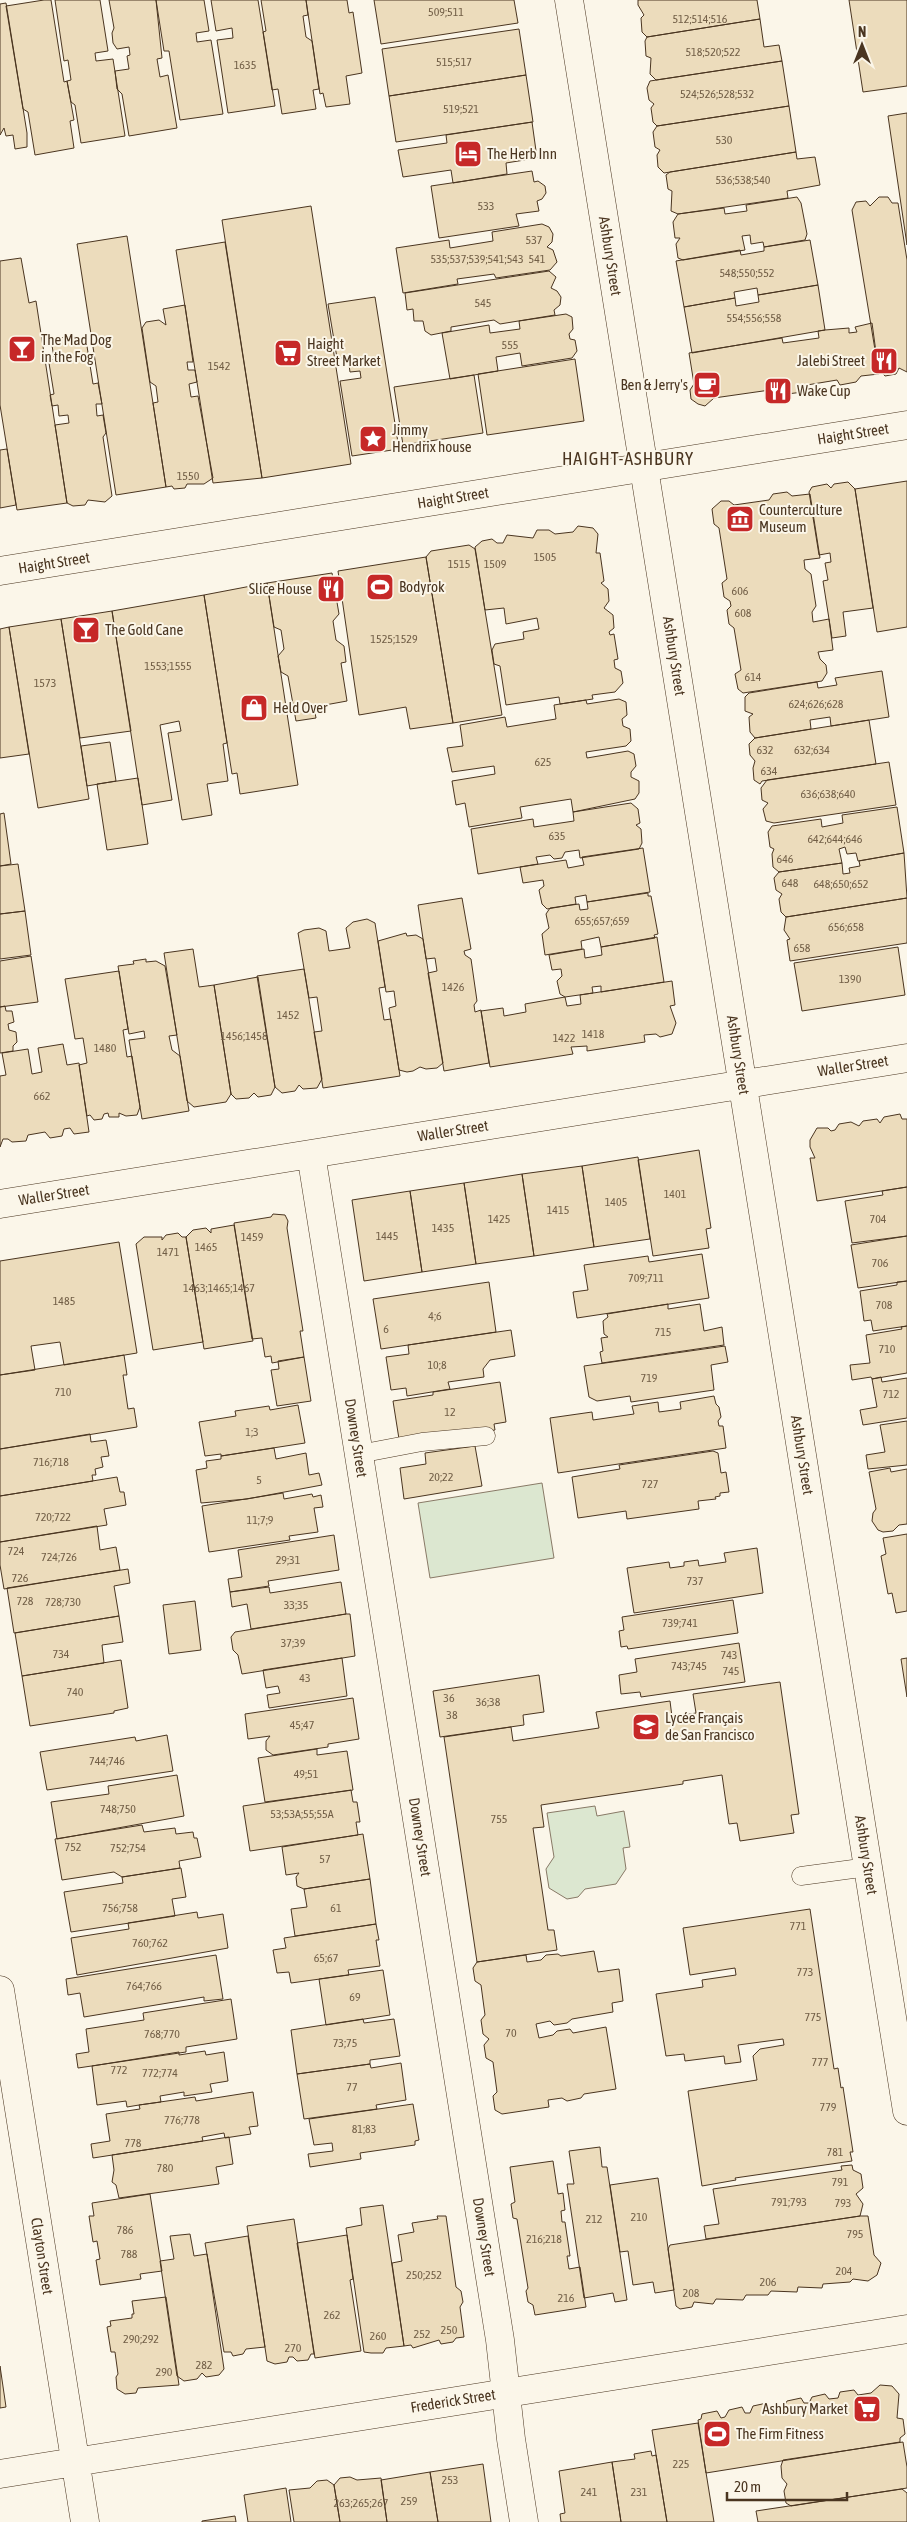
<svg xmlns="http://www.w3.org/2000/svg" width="907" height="2522" viewBox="0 0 907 2522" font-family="'Asap Condensed',sans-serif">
<rect width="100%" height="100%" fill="#fbf6e9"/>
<path fill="#dce7d0" stroke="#887966" d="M542,1483L554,1558L430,1578L418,1503Z
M595,1806L597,1816L624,1811L630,1847L623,1848L626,1869L616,1884L585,1889L578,1897L567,1899L549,1888L546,1869L554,1857L547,1813Z"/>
<path fill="#ecdcbc" stroke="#4a3520" d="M44,0H51L64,82L67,81L74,120L70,121L74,148L35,155L28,112L23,109L6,6Z
M55,0H100L108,51L95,53L96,61L113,59L125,136L81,143L75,105L71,102L67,81L71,80L68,60L64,61Z
M109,0H156L162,58L157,59L160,77L168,75L177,128L129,136L122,94L117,89L115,71L129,69L127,56L130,55L129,47L117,49L113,43L112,33L114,28Z
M156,0H204L209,31L196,33L197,42L211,40L223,114L180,120L169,51H164Z
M211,0H258L275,106L228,113L217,40L233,38L232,28L216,31Z
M261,0H306L308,15L303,16L306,37L312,41L319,89L313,90L316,109L282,114L278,89L272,90L263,32L266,31Z
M306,0H347L349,13L353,12L362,73L346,76L350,104L326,107L323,93L320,94Z
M374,0H514L518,23L381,44Z
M638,0H757L760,19L647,37L642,32L641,18L644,15L638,5Z
M849,0H907V86L863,92Z
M6,3L27,133V147L15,149L13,135L6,136L4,128L0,135V4Z
M760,19L764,47L779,45L782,61L656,80L650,74L651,58L646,56L645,41L647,37Z
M519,29L526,75L389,96L382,49Z
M782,61L789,106L657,126L653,122L651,108L654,104L649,100L647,88L650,81Z
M526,75L533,122L396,142L389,96Z
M789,106L796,152L664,173L658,167L657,155L660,150L655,147L653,132L657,126Z
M907,113V245L888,116Z
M532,122L537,158L506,163L507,174L453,183L451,170L403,177L398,150L447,143L446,135Z
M796,152L797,159L815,157L820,185L787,191L788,198L678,214L671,211L672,191L668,189L666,175L670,172Z
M532,171L534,182L538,181L545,186L546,193L542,199L537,201L539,211L516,214L519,226L439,238L431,186Z
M797,197L801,203L807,234L805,240L764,247L763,242L751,244L750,235L742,236L745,250L683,260L678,258L676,244L680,238H675L673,222L678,214L724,208L725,214L747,211L746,205Z
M879,197H888L892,203H898L907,260V372L899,368L896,374L885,376L878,368L852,210L856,202L866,201L870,206Z
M311,206L351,464L262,478L222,220Z
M542,224L549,227L553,234L552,242L547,247L553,250L557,262L550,270L496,278L494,274L457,279L458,284L403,293L396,248L449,240L450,248L493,241L492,232Z
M127,236L166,487L116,495L77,244Z
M810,240L818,285L758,295L757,288L734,292L735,298L684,307L676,261L740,250L741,255L764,251V247Z
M225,242L262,478L213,483L176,250Z
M21,258L29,303L36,301L67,503L17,510L0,405V261Z
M549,271L556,277L551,288L557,291L561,297L560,305L554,310L555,315L500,324L494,320L451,327V331L431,335L425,331L423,321H414L413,309L407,310L405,293Z
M818,285L825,330L692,353L684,307L735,298L736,306L759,302L758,295Z
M375,297L399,449L352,456L340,381L361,378L360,371L350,372L348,358H337L328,304Z
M185,305L193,362H187L188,370H195L197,382L189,384L191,397L198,396L213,478L204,484H187L185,488L174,489L172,486L166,487L153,403L158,402L156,386L150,382L142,328L146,322L159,320L166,325L163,309Z
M566,314L572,317L573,329L569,334L570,339L575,340L577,351L572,358L522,366L520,353L496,357L498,371L450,379L442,333L489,325L490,333L520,329L519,321Z
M872,323L879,374L861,376L856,382L840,385L837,380L807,385L803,392L787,394L784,388L714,398L705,406L698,404L691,399L690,390L694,384L689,353L782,338L783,343L819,338L818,331L825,330L849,328V333L857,332L855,327Z
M74,336V342L86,340L93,384L98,383L102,404H96L97,416L103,415L106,433L103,437L112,496L105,502L88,500L85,505L73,506L67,503L55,425L69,423L68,415L59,416L58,405L52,406L50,395L54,394L49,363L54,358L51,339Z
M575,359L584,421L487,435L478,374Z
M474,375L483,433L403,445L394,387Z
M7,449L16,505L0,508V450Z
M907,481V627L877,632L855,489Z
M848,482L855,489L873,608L843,612L846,636L832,638L823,581L828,580L825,563L831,562L830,553L819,555L809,492L812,487L827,484L831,488L834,484Z
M787,492L792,496L810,494L820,558L804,560L805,569L811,574L816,606L812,612L813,622L829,619L833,650L818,652L820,659L826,665L827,673L822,681L743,693L738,689L735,674L741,670L734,628L729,624L727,610L731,606L730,601L724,597L722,583L727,579L719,528L714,524L712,509L721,501H729L734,505L769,500L773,494Z
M578,526L593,528L598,534L596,553H600L604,581L601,583L608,589L609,601L604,608L613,615L614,628L609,632L610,635L614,634L618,659L614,660L615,668L621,671L623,683L615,692L592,695L593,699L586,700L560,704L559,697L506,705L500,666L494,664L492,650L495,644L524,639L523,632L539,629L537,618L506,624L504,608L485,610L475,547L482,541L492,539L497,543H503L507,535L533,538L537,530H549L555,534L573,532Z
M469,545L475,549L502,715L453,723L426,557L431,551Z
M426,557L453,723L410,729L406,707L359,715L338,571Z
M332,573L339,614L333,621L336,640L344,646L346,662L341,663L347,701L314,707L316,718L296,721L288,676L281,672L278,656L284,649L281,630L274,627L267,583Z
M267,583L298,785L240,794L237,773L232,774L204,595Z
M204,595L227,743L223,744L228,781L207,784L212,815L182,820L168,733L181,731L179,721L160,725L172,800L142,805L112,611Z
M112,611L131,731L80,738L61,619Z
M61,619L89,799L38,808L9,627Z
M9,627L29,754L0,758V629Z
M882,671L889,717L831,726L830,717L810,720L811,729L755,738L750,732L749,717L753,714L745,711V697L749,693L817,682L818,688L837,685L835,678Z
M619,699L626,702L627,715L622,719L623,726L630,729L631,741L626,746L586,752L587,758L628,751L634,754L636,766L631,772V777L639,781V793L635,799L573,812L571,799L520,807L522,818L469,827L465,803L456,805L452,781L495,774L494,766L452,772L447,748L463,746L460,725L505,717L507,727L556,719L554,705L586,700L587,704Z
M869,720L876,764L762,781L760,784L754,780L753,768L755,761L750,755L749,744L755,738Z
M110,742L116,781L87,786L81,746Z
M889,762L896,805L774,823L766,821L763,809L768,803L762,800L761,788L767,780Z
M138,778L148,844L107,850L97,784Z
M631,803L638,809L640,823L636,825L641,829L642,843L639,849L580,858L579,850L565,852L562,858L554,859L550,855L536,857L538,864L478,874L471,829L533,819L534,827L574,821L573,812Z
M897,807L904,853L858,861L856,853L847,854L845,847L839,849L842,863L779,872L773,867L772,854L774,849L770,847L768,832L772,826L821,819L822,827L843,823L842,815Z
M4,813L11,864L0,866V814Z
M643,848L650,892L587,902L586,895L575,897L576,904L547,909L542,904L539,890L544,886L543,880L523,883L520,867L566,860L568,868L584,865L582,857Z
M904,853L907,898L786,917L781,912L779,899L782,894L776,890L774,878L779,872L842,863L843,874L850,873L849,868L860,866L859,861Z
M18,864L25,911L0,914V866Z
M648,893V896H651L658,934L654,935L655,938L601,947L599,937L581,941L582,949L545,955L542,934L549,928L546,914L550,908L579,904L580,910L588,909L587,902Z
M462,898L471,949L464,951L465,955L471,959L477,1001L474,1005L475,1012L481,1010L489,1063L444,1071L428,973L437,971L435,958L426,959L418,905Z
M907,898V943L790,961L787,940L790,939L784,930L786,917Z
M25,911L31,955L0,959V914Z
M367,919L375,923L385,987L379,988L384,1020L391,1019L400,1076L323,1088L314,1032L322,1031L317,997L309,998L298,933L304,930L319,928L326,931L329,951L350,948L346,928L353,922Z
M406,933L407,936L416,935L423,939L443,1063L437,1068L426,1069L420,1067L413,1071L407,1072L399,1070L389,1008L396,1006L394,991L386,992L378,941Z
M657,937L664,982L601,992V986L592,987L593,993L565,997L560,994L557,981L562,976L561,969L552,970L549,955L584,949L585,958L602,955L601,947Z
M898,947L905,995L802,1011L794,963Z
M193,949L199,987L214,985L231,1094L226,1102L194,1107L187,1101L164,953Z
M31,956L38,1002L0,1007V961Z
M146,959V962L156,961L165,966L177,1035L169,1036L172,1050L180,1056L189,1111L142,1119L129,1040L145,1038L144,1031L129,1034L118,966L134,964L133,961Z
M304,969L322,1079L317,1088L303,1089L299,1085L295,1091L282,1093L275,1087L257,976Z
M119,971L128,1029L123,1030L127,1057L132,1056L140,1107L137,1115L126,1116L119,1113V1117H109L108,1113L104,1114L102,1119L94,1120L90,1115L87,1116L79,1065L87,1063L83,1038L75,1039L65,979Z
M258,977L275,1087L271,1095L258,1097L254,1093L249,1098L236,1099L231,1094L214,985Z
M672,981L675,1005L670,1006L676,1023L672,1034L660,1037L656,1034L644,1035L645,1042L587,1051V1046L571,1047L573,1054L490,1067L481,1011L503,1008L504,1016L526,1012L525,1004L565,997L567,1006L581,1004L580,995Z
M5,1006L6,1011H12L14,1022L8,1024L9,1030L16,1032L17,1042L13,1046V1051L0,1053V1007Z
M63,1044L67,1065L79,1063L89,1132L74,1134L70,1128L64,1129L62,1136L50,1138L45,1132L28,1135L26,1141L12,1142L8,1139H3L0,1147V1076L6,1075L2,1053L28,1049L32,1074L42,1072L38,1048Z
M900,1114L902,1119H907V1187L817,1201L810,1158H815L810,1147V1140L817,1128H828L831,1131L835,1130L839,1124L851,1122L859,1126L863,1121L877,1119L880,1123L884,1117Z
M699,1150L711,1228L706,1229L709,1248L653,1256L638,1160Z
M638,1157L650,1239L594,1247L582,1166Z
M582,1166L594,1247L534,1256L522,1174Z
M522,1174L534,1256L476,1264L464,1183Z
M464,1183L476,1264L422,1272L410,1191Z
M907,1187V1236L852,1243L845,1201L883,1195L882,1191Z
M410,1191L422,1272L364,1281L352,1200Z
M273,1214L285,1215L288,1221L287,1228L303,1331H300L304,1357L272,1363L271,1356L265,1357L262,1338L252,1339L234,1223L271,1217Z
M234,1225L253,1341L204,1349L186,1237L193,1230L206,1228L211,1233V1229Z
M178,1233L182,1237H186L203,1342L153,1350L136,1244L144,1237H162V1240L166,1235Z
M907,1236V1281L858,1288L851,1245Z
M119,1242L137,1353L64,1365L60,1342L31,1346L35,1370L0,1375V1261Z
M702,1254L709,1298L577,1318L573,1292L588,1290L584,1265L648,1256L649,1262Z
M907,1281V1326L873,1331L871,1320L864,1321L860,1291L897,1285V1282Z
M489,1282L496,1332L381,1349L373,1299Z
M668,1304V1309L700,1304L704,1331L722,1327L724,1345L602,1363L600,1352L603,1351L601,1338L608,1337L604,1334L603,1321L608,1317L607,1314Z
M907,1326V1373L872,1379L871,1377L852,1380L850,1365L870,1363L866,1335L902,1329L901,1327Z
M511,1330L515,1356L490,1360L483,1369L484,1377L448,1382L450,1389L407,1396L406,1388L391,1390L386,1357L409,1354L408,1345Z
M725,1346L728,1362L711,1365L714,1390L631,1402L630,1396L597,1401L589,1397L584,1366Z
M124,1355L127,1375H123L128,1409L134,1408L137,1427L0,1449V1375Z
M304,1357L311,1401L277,1406L271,1370L279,1369L278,1361Z
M881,1377L882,1382L907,1378V1418L863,1425L860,1410L877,1407L872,1379Z
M500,1382L506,1422L494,1424L495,1430L444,1438L399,1439L393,1401L433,1395V1392Z
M714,1396L716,1404L719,1407L721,1417L718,1421L719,1426H723L726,1448L558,1473L550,1418L592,1412L593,1420L634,1414L632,1406L658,1402L659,1412L681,1409L680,1402Z
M298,1405L305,1443L221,1456V1454L205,1456L199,1422L236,1416L235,1411L269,1406L270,1410Z
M907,1421V1465L868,1469L866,1455L885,1452L880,1425Z
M90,1434L91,1442L106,1440L109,1456L101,1457L103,1467L95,1469L96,1475H92L93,1481L0,1496V1449Z
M475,1446L482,1486L404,1499L400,1468L426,1464L425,1453Z
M274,1448L276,1459L306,1453L309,1475L319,1473L322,1485L247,1499L201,1503L196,1470L207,1468L206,1461L221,1459V1456Z
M713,1451L718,1453L721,1473L726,1472L729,1492L720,1493V1496L715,1497L716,1499L698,1501L699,1509L627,1519L626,1511L578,1518L572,1477L620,1469L619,1465Z
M890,1468L891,1472L907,1469V1524L899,1525L893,1531L883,1532L878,1530L872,1521L873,1513L876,1509L869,1472Z
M117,1477L120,1492H124L126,1505L104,1509L107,1525L0,1542V1496Z
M283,1493L284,1499L312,1494L313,1497L321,1495L323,1507L314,1508L318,1532L289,1536L290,1540L209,1552L202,1506Z
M97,1526L100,1550L116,1547L120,1570L4,1589L0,1565V1542Z
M907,1534V1611L896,1613L892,1593L888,1594L881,1556L886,1554L883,1538Z
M334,1535L339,1570L268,1581L269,1586L230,1592L228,1579L242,1577L238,1550Z
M757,1548L763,1593L634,1613L627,1568L669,1562L670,1568L684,1566V1562L698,1560L699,1566L726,1562L724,1553Z
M128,1569L130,1583L114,1586L119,1616L14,1633L7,1588Z
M341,1582L346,1614L251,1629L247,1604L232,1607L230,1592L269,1587L270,1593Z
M733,1600L738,1633L628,1649L627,1646L621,1647L619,1631L624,1630L622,1617Z
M195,1601L201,1650L169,1654L163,1605Z
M346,1614H350L355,1656L242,1674L238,1655L233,1650L231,1637L235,1632Z
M119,1616L123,1642L102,1645L104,1663L22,1676L15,1633Z
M739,1643L745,1682L641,1697L640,1692L621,1694L619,1675L637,1672L635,1659Z
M342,1658L347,1696L269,1708L267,1695L280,1693L278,1686L266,1688L263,1670Z
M907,1658V1697L901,1659Z
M121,1660L128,1708L114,1711V1713L30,1726L22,1676Z
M539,1675L544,1712L523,1715L524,1725L440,1737L433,1691Z
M780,1682L799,1814L791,1815L794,1833L740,1841L737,1823L729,1824L722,1775L683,1781V1784L541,1805L544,1827L533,1828L548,1930H554L557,1950L477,1962L444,1737L511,1727L513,1741L599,1728L596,1712L670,1701L672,1717L696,1713L693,1694Z
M353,1698L359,1739L328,1744V1747L273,1755L266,1750V1741L270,1736L248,1739L245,1714Z
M167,1735L173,1771L47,1790L40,1752L135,1737L136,1741Z
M317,1749V1755L347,1751L353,1790L265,1802L258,1758Z
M177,1775L184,1816L57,1839L51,1802L109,1794L108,1786Z
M351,1790L353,1802H357L360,1822H356L358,1835L250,1851L243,1806Z
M142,1825L144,1832L175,1828L176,1834L193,1832L194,1838H197L201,1857L179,1861L180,1868L122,1877L114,1872L62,1880L55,1839Z
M363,1834L370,1879L304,1889L297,1886L296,1877L299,1873L286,1875L282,1847Z
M181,1868L186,1897L172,1899L175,1916L71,1932L64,1892L123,1883L122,1877Z
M370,1879L376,1924L295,1936L291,1909L307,1907L304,1889Z
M810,1909L834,2069L838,2068L841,2088L843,2087L853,2152H850L852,2161L735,2178L736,2180L702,2186L688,2091L757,2080L753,2056L760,2049L784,2045L783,2039L738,2045L741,2062L725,2064L724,2056L685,2061L684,2054L666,2056L656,1994L703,1987L702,1980L736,1975L735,1968L690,1975L683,1928Z
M197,1912L198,1918L223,1914L228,1948L77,1975L71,1938L129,1929L128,1923Z
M376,1924L379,1940H376L380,1966L348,1970L349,1975L291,1983L289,1972L277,1973L273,1950L286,1948L284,1938Z
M594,1951L598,1972L619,1969L623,2001L612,2003L613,2012L572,2019L567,2023L554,2025L550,2021L536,2024L539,2038L553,2035L557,2031L570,2029L573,2033L606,2027L616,2089L584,2094L581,2098L567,2101L562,2098L548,2100L549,2107L502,2114L495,2110L493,2096L497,2092L493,2062L486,2058L484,2045L489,2039L483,2034L481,2020L485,2015L481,1985L475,1981L473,1968L477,1962L526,1955L527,1962L541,1960L546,1955L558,1954L561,1956Z
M216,1955L223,1999L204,2001V1997L84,2017L80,1993L68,1995L66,1979Z
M383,1970L390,2015L326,2025L319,1979Z
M231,1999L237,2039L186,2047V2052L78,2068L76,2054L89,2052L86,2029L144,2020L143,2013Z
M363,2019L364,2023L394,2019L400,2056L370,2060V2064L297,2074L291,2030Z
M205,2051L206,2055L224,2052L228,2081L210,2084L212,2092L184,2096V2092L160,2096L161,2102L139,2105L127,2107L126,2101L97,2105L92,2066L179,2052V2055Z
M401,2063L406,2100L376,2105L377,2109L304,2119L297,2074L370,2064L371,2068Z
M253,2092L258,2126L249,2127L251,2134L225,2138L224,2133L202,2137L203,2141L93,2158L91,2144L110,2141L106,2114L140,2109L139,2105L195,2097L196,2101Z
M413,2104L419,2140L415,2141V2145L360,2153L361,2159L310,2167L308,2154L333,2151L332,2143L314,2145L309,2119Z
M229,2137L233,2164L216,2167L219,2184L119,2198L116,2185L112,2182L114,2170L112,2155Z
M600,2147L602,2167H607L627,2300L615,2302L613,2293L584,2298L567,2184H574L569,2151Z
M553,2161L558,2194L563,2193L565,2210L561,2211L562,2222H565L570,2256H567L569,2269L580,2267L586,2307L535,2315L533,2305L528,2302L526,2291L528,2288L517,2219L513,2218L511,2204L515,2202L510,2167Z
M852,2165L853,2170L861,2174L863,2188L856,2194L863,2204L860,2216L706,2239L704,2226L719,2224L713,2189L842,2170L841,2166Z
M658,2178L674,2290L655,2293L653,2282L633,2285L628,2251L620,2252L610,2185Z
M150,2194L162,2271L140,2274L141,2279L100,2285L96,2260L100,2259L97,2241L93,2242L89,2216H94L92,2203Z
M383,2205L404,2346L386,2348L383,2353H371L364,2352L346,2228L362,2225L360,2208Z
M437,2216H446L456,2287L461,2291L463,2302L460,2307L464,2337L456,2338L453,2342L441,2344L439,2340L413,2348L411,2345L404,2346L392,2263L402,2261L398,2235L414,2232L412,2223L438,2219Z
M860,2216H868L874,2255L881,2263L877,2275L868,2281L853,2279L850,2282L823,2284L822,2288L798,2287L797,2292L771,2291L768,2295H746L743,2300L716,2299L713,2304L694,2302L692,2307L680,2309L676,2306L668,2249L670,2245Z
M294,2219L314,2354H311L308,2360L297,2361L293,2357H289L287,2362L275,2364L267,2361L247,2226Z
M190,2234L194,2256L207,2254L224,2369L219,2375L206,2377L202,2373L197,2379L184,2381L177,2376L160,2261L174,2259L170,2236Z
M347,2235L353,2279L350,2280L361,2351L315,2358L297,2243Z
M248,2236L265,2347L246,2349L243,2354L233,2356L231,2352H224L205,2243Z
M166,2297L179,2385L138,2388L136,2393L125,2394L117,2389L116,2377L118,2374L115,2352H111L107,2327L111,2326L110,2321L132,2318V2314H134L132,2301Z
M0,2366L6,2407L0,2408Z
M880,2385L892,2386L899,2394L897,2418L903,2419L905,2434L900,2438V2442L706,2473L698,2420L701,2419L702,2414L717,2411L721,2418L725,2417L729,2410L742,2407L745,2413H750L753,2406L767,2403L770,2409L784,2407L787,2401L801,2398L804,2403H809L812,2397L825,2394L829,2399L838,2398L840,2392L854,2390L858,2395L871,2393Z
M698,2423L714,2522H667L652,2430Z
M903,2442L907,2467V2488L791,2506L786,2503L784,2491L787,2484L782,2478L781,2466L783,2460Z
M651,2451L652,2456L656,2455L667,2522H621L612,2462L635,2459L634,2454Z
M612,2462L621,2522H561L560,2514L565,2513L559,2471Z
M483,2464L491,2522H438L430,2472Z
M430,2472L438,2522H387L381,2480Z
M350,2477L357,2480L381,2478L387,2522H340L334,2485L340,2478Z
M327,2480L334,2485L340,2522H294L289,2490L310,2488L317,2481Z
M286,2488L291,2522H248L244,2495Z
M902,2489L907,2493V2522H758L756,2511Z
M235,2516L236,2522H202V2521Z"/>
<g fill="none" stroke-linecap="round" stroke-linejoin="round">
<defs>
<path id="lane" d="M359,1454L422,1442L486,1436
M801,1876L868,1867"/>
<path id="street" d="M569,0L907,2111
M311,1154L500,2340L511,2439L524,2522
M0,1204L907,1058"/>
<path id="secondary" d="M0,571L907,425
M0,1990L85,2522
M0,2474L907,2329"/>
</defs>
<use href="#lane" stroke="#4a3520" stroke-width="19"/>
<use href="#street" stroke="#4a3520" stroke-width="29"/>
<use href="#secondary" stroke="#4a3520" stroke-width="29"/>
<use href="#lane" stroke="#fbf6e9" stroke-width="18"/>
<use href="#street" stroke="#fbf6e9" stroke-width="28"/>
<use href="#secondary" stroke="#fbf6e9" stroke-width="28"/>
</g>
<defs>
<symbol id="hotel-square" viewBox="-11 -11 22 22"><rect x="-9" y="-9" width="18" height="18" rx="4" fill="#c62828" stroke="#fbf6e9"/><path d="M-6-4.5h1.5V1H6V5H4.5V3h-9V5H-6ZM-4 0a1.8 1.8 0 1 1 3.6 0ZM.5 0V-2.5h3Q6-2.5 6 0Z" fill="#fff"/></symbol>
<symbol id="bar-square" viewBox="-11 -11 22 22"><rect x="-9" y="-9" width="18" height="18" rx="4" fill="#c62828" stroke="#fbf6e9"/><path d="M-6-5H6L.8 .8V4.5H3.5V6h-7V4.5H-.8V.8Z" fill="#fff"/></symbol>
<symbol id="supermarket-square" viewBox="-11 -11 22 22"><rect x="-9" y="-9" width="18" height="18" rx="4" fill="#c62828" stroke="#fbf6e9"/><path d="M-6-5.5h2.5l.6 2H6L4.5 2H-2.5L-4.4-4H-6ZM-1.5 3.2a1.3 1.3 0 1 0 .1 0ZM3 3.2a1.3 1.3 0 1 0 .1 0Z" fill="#fff"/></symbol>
<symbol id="restaurant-square" viewBox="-11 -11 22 22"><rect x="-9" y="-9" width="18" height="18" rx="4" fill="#c62828" stroke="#fbf6e9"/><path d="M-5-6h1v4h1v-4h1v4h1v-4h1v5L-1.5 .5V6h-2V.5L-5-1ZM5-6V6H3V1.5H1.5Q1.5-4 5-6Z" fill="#fff"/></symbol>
<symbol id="cafe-square" viewBox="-11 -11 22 22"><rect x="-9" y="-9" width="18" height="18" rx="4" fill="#c62828" stroke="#fbf6e9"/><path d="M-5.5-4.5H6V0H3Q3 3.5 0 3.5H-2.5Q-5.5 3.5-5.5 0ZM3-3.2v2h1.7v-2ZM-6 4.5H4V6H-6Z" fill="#fff"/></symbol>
<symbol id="sight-square" viewBox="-11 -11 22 22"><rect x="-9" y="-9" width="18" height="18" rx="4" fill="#c62828" stroke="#fbf6e9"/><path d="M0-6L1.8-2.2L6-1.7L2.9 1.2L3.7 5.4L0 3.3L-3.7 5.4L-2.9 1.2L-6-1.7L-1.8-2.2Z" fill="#fff"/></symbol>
<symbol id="museum-square" viewBox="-11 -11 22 22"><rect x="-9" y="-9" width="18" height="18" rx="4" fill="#c62828" stroke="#fbf6e9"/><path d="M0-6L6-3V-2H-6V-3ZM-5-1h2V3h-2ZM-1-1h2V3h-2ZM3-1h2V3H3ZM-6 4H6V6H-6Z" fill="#fff"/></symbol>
<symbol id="stadium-square" viewBox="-11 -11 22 22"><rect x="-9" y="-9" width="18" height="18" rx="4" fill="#c62828" stroke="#fbf6e9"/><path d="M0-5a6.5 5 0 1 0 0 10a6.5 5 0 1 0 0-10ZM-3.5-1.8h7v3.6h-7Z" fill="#fff"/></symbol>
<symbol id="shop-square" viewBox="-11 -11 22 22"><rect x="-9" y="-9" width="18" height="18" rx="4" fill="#c62828" stroke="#fbf6e9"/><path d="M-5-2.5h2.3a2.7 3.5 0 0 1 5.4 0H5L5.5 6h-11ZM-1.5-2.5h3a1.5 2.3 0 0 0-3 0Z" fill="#fff"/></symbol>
<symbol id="school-square" viewBox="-11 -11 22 22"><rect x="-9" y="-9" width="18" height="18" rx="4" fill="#c62828" stroke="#fbf6e9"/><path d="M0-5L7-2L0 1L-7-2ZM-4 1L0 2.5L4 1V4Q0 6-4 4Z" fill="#fff"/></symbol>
</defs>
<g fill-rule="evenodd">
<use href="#hotel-square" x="452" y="138" width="32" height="32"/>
<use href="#bar-square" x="6" y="333" width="32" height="32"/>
<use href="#supermarket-square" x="272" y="337" width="32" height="32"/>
<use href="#restaurant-square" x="868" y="345" width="32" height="32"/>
<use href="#cafe-square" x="691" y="369" width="32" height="32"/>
<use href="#restaurant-square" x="762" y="375" width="32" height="32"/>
<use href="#sight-square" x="357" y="423" width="32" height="32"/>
<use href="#museum-square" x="724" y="503" width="32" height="32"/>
<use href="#stadium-square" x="364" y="571" width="32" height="32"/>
<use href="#restaurant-square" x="315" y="573" width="32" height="32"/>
<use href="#bar-square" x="70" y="614" width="32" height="32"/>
<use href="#shop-square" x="238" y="692" width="32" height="32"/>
<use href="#school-square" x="630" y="1711" width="32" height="32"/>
<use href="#supermarket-square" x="851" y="2393" width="32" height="32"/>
<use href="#stadium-square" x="701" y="2418" width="32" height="32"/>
</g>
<g text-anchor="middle" stroke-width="4" stroke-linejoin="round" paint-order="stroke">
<g font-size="12" fill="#725f47">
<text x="446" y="16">509;511</text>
<text x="700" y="23">512;514;516</text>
<text x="713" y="56">518;520;522</text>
<text x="454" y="66">515;517</text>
<text x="245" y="69">1635</text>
<text x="717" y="98">524;526;528;532</text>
<text x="461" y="113">519;521</text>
<text x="724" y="144">530</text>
<text x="743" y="184">536;538;540</text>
<text x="486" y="210">533</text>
<text x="534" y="244">537</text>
<text x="477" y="263">535;537;539;541;543</text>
<text x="537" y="263">541</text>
<text x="747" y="277">548;550;552</text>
<text x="483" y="307">545</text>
<text x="754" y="322">554;556;558</text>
<text x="510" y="349">555</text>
<text x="219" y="370">1542</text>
<text x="188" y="480">1550</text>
<text x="545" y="561">1505</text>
<text x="459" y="568">1515</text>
<text x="495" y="568">1509</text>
<text x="740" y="595">606</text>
<text x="743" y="617">608</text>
<text x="394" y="643">1525;1529</text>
<text x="168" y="670">1553;1555</text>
<text x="753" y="681">614</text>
<text x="45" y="687">1573</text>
<text x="816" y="708">624;626;628</text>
<text x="765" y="754">632</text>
<text x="812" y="754">632;634</text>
<text x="543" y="766">625</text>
<text x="769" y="775">634</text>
<text x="828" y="798">636;638;640</text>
<text x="557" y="840">635</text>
<text x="835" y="843">642;644;646</text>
<text x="785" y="863">646</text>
<text x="790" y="887">648</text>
<text x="841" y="888">648;650;652</text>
<text x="602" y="925">655;657;659</text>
<text x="846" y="931">656;658</text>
<text x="802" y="952">658</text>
<text x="850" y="983">1390</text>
<text x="453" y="991">1426</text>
<text x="288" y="1019">1452</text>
<text x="593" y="1038">1418</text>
<text x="244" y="1040">1456;1458</text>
<text x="564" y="1042">1422</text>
<text x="105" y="1052">1480</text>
<text x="42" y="1100">662</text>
<text x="675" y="1198">1401</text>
<text x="616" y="1206">1405</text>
<text x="558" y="1214">1415</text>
<text x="499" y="1223">1425</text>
<text x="878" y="1223">704</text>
<text x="443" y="1232">1435</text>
<text x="387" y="1240">1445</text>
<text x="252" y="1241">1459</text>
<text x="206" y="1251">1465</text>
<text x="168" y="1256">1471</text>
<text x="880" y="1267">706</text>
<text x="646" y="1282">709;711</text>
<text x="219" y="1292">1463;1465;1467</text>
<text x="64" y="1305">1485</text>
<text x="884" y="1309">708</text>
<text x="435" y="1320">4;6</text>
<text x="386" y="1333">6</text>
<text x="663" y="1336">715</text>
<text x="887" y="1353">710</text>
<text x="437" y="1369">10;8</text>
<text x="649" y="1382">719</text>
<text x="63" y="1396">710</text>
<text x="891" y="1398">712</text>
<text x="450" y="1416">12</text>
<text x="252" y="1436">1;3</text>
<text x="51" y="1466">716;718</text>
<text x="441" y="1481">20;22</text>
<text x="259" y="1484">5</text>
<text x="650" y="1488">727</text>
<text x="53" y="1521">720;722</text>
<text x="260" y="1524">11;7;9</text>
<text x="16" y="1555">724</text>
<text x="59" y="1561">724;726</text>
<text x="288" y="1564">29;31</text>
<text x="20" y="1582">726</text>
<text x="695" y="1585">737</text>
<text x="25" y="1605">728</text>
<text x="63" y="1606">728;730</text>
<text x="296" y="1609">33;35</text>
<text x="680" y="1627">739;741</text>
<text x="293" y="1647">37;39</text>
<text x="61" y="1658">734</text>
<text x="729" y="1659">743</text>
<text x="689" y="1670">743;745</text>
<text x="731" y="1675">745</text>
<text x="305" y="1682">43</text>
<text x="75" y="1696">740</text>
<text x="449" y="1702">36</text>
<text x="488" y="1706">36;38</text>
<text x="452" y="1719">38</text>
<text x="302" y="1729">45;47</text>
<text x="107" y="1765">744;746</text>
<text x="306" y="1778">49;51</text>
<text x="118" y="1813">748;750</text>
<text x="302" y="1818">53;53A;55;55A</text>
<text x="499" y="1823">755</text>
<text x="73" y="1851">752</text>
<text x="128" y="1852">752;754</text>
<text x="325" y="1863">57</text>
<text x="120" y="1912">756;758</text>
<text x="336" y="1912">61</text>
<text x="798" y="1930">771</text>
<text x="150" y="1947">760;762</text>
<text x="326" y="1962">65;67</text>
<text x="805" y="1976">773</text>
<text x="144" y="1990">764;766</text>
<text x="355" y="2001">69</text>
<text x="813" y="2021">775</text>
<text x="511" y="2037">70</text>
<text x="162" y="2038">768;770</text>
<text x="345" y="2047">73;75</text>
<text x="820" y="2066">777</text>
<text x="119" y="2074">772</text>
<text x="160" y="2077">772;774</text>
<text x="352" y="2091">77</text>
<text x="828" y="2111">779</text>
<text x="182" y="2124">776;778</text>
<text x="364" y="2133">81;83</text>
<text x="133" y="2147">778</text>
<text x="835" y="2156">781</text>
<text x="165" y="2172">780</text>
<text x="840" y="2186">791</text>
<text x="789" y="2206">791;793</text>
<text x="843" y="2207">793</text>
<text x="639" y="2221">210</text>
<text x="594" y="2223">212</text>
<text x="125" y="2234">786</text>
<text x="855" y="2238">795</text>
<text x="544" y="2243">216;218</text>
<text x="129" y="2258">788</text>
<text x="844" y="2275">204</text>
<text x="424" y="2279">250;252</text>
<text x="768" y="2286">206</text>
<text x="691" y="2297">208</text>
<text x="566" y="2302">216</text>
<text x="332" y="2319">262</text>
<text x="449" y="2334">250</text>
<text x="422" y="2338">252</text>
<text x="378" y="2340">260</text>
<text x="141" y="2343">290;292</text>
<text x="293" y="2352">270</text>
<text x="204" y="2369">282</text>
<text x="164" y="2376">290</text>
<text x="681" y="2468">225</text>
<text x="450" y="2484">253</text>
<text x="589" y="2496">241</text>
<text x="639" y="2496">231</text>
<text x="409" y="2505">259</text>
<text x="361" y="2507">263;265;267</text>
</g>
<g font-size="15" fill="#4a3520" stroke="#fbf6e9" text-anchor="start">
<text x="487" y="159">The Herb Inn</text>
<text x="41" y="345">The Mad Dog<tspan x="41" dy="17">in the Fog</tspan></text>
<text x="307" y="349">Haight<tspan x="307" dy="17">Street Market</tspan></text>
<text x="865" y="366" text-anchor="end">Jalebi Street</text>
<text x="688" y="390" text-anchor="end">Ben &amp; Jerry's</text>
<text x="797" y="396">Wake Cup</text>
<text x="392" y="435">Jimmy<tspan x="392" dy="17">Hendrix house</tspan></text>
<text x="759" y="515">Counterculture<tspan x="759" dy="17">Museum</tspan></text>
<text x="399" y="592">Bodyrok</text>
<text x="312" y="594" text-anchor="end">Slice House</text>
<text x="105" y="635">The Gold Cane</text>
<text x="273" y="713">Held Over</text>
<text x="665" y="1723">Lycée Français<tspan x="665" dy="17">de San Francisco</tspan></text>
<text x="848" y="2414" text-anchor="end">Ashbury Market</text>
<text x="736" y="2439">The Firm Fitness</text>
</g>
<g font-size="15" fill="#4a3520" stroke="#fbf6e9">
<text transform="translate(610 256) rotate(81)" y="5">Ashbury Street</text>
<text transform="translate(853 434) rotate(-9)" y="5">Haight Street</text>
<text transform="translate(453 498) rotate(-9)" y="5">Haight Street</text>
<text transform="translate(54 563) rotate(-9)" y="5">Haight Street</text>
<text transform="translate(674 656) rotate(81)" y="5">Ashbury Street</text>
<text transform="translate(738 1055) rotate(81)" y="5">Ashbury Street</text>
<text transform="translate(853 1066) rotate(-9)" y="5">Waller Street</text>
<text transform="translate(453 1131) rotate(-9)" y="5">Waller Street</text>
<text transform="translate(54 1195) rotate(-9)" y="5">Waller Street</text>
<text transform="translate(356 1438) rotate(81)" y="5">Downey Street</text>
<text transform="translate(802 1455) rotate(81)" y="5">Ashbury Street</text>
<text transform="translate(420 1837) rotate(81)" y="5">Downey Street</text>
<text transform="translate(866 1855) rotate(81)" y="5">Ashbury Street</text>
<text transform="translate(484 2237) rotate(81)" y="5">Downey Street</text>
<text transform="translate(42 2256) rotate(81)" y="5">Clayton Street</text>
<text transform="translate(453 2401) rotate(-9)" y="5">Frederick Street</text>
</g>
<g font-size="18" letter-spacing="1" fill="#4a3520" stroke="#fbf6e9">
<text x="628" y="465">HAIGHT-ASHBURY</text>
</g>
</g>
<g transform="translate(862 45)" stroke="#fbf6e9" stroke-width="4" paint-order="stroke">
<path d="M0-4L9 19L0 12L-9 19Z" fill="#4a3520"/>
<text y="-8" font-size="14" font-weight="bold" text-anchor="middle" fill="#4a3520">N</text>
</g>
<path d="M727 2492v8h120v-8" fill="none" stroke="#4a3520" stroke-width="2.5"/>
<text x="734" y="2492" font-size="15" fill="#4a3520" stroke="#fbf6e9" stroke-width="4" paint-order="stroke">20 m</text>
</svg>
